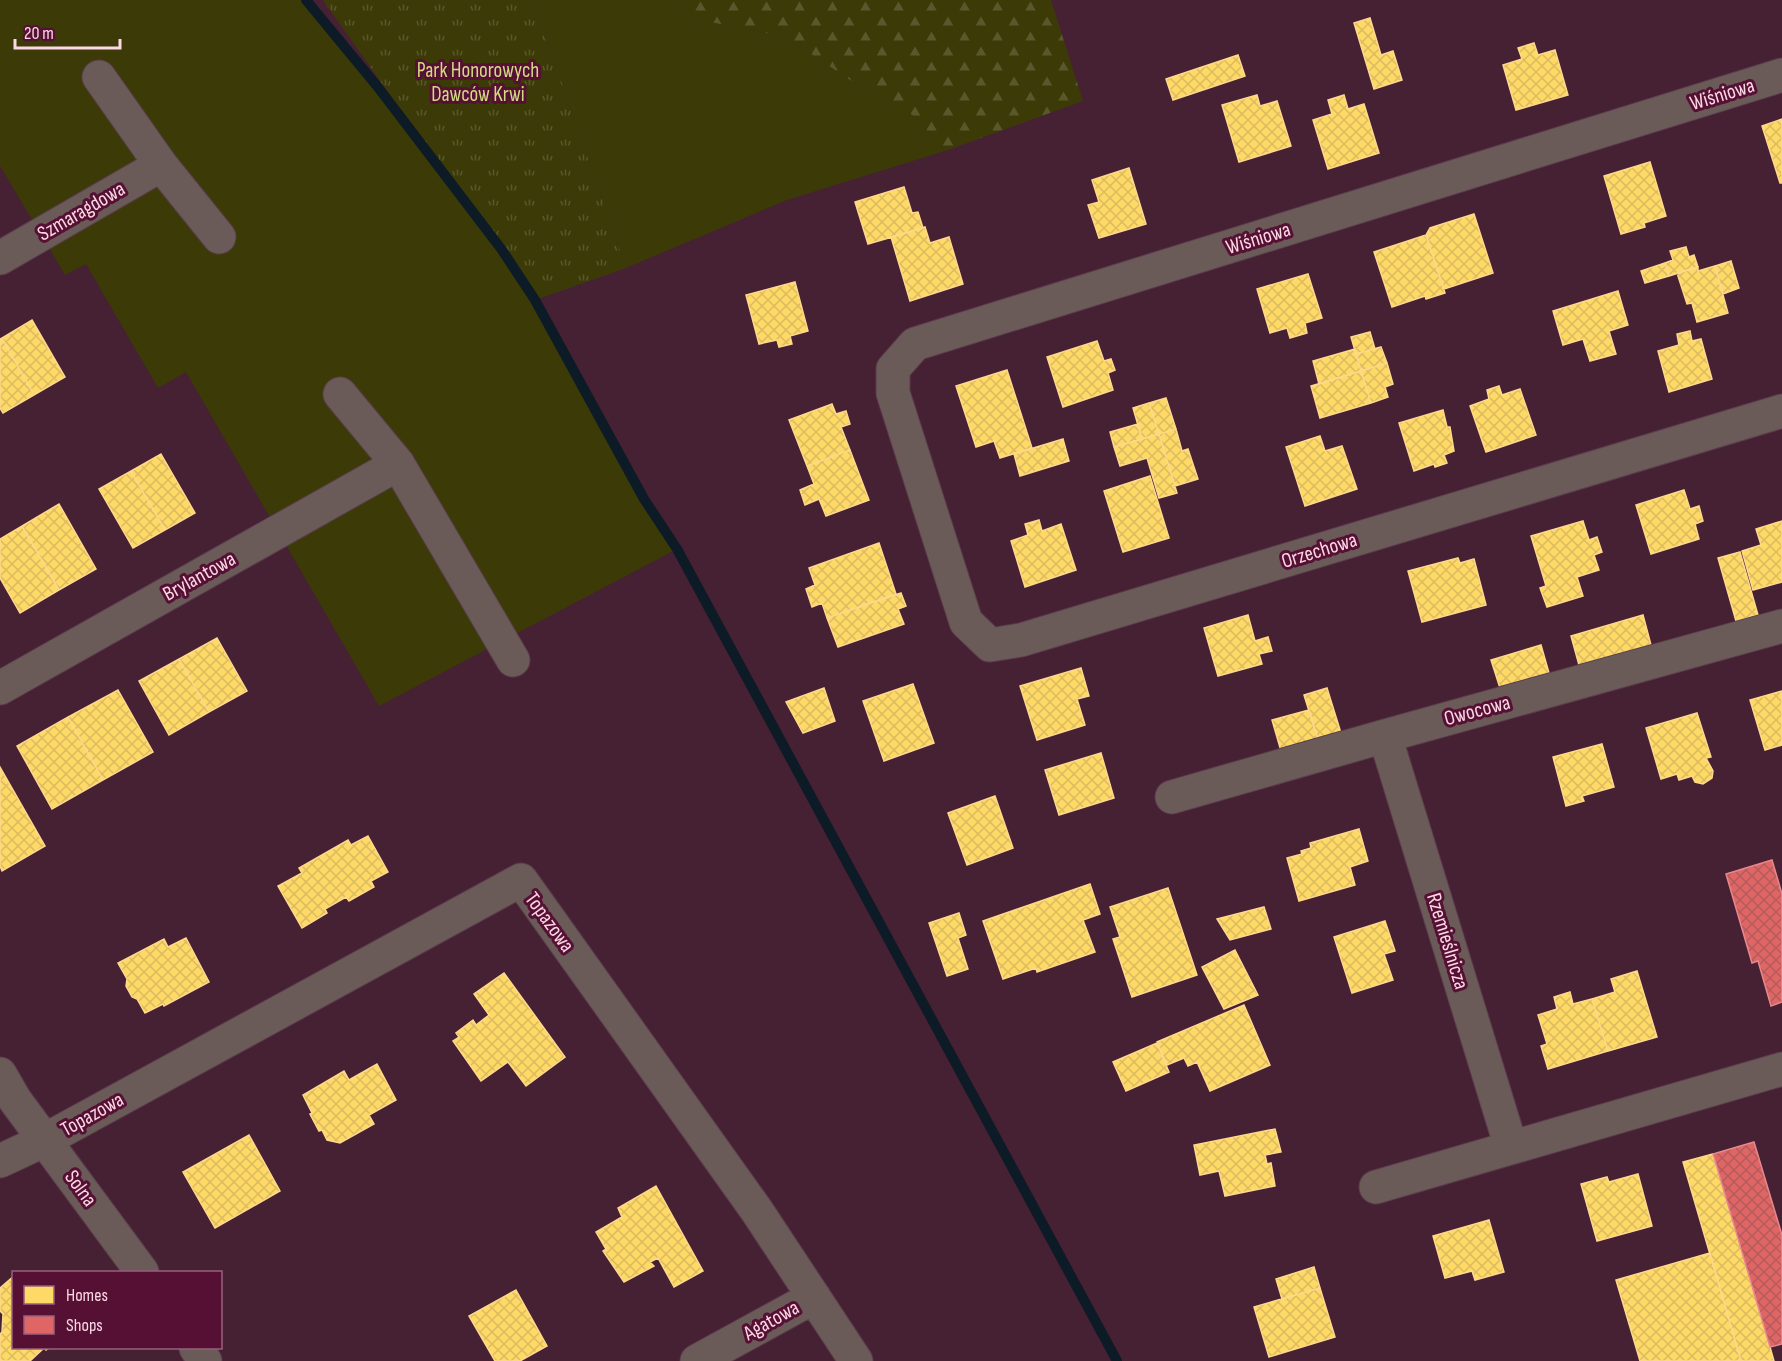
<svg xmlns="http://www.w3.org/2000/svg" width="1782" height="1361" viewBox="0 0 1782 1361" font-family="'Sofia Sans Condensed',sans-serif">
<defs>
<pattern id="forest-firs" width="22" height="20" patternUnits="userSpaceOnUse" patternTransform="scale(1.5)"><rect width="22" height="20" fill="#3c3b07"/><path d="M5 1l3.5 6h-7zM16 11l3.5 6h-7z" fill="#59572b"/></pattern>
<pattern id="park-tufts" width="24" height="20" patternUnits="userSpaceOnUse" patternTransform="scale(1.5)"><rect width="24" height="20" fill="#3c3b07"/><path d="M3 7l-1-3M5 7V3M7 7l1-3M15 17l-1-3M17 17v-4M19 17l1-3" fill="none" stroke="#59572b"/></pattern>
<pattern id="homes-cross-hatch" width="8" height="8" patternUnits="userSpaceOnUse" patternTransform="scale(1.5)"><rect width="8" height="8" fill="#ffd966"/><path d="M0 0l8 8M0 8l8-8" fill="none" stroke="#dbbb5f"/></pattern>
<pattern id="shops-cross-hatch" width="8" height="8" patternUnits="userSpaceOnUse" patternTransform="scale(1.5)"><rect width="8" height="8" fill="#e06666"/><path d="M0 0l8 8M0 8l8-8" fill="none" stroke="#b45b5c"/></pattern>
</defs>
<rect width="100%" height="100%" fill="#462033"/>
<path fill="#3c3b07" d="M0,0H306L377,86L502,250L535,300L644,499L677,549L379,706L186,372L158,388L86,264L65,275L0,166Z
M533,0H669L685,17L786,37L853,82L910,113L945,151L787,200L626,268Z"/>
<path fill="url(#forest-firs)" d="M669,0H1051L1083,101L945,151L910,113L853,82L786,37L685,17Z"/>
<path fill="url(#park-tufts)" d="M323,0H533L626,268L535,300Z"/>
<path fill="url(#homes-cross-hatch)" stroke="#fed98c" stroke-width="1.5" d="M1370,18L1381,55L1393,51L1402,80L1374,89L1354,23Z
M1534,43L1538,55L1555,50L1568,95L1516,110L1503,65L1522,59L1518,48Z
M1238,55L1245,76L1173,100L1166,79Z
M1257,95L1260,106L1277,101L1291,146L1239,162L1222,105Z
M1344,95L1348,109L1364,104L1379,153L1328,169L1313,120L1332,114L1328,100Z
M1782,119V183H1780L1762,126Z
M1650,162L1666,216L1644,223L1645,227L1621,234L1604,176Z
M1129,168L1146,224L1099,238L1088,205L1099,202L1092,180Z
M904,187L912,213L918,212L923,228L868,244L855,202Z
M1474,214L1493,273L1444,289L1426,235L1430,228Z
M925,227L930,243L949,237L963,284L910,301L891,237Z
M1426,235L1445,293L1426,299L1425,296L1392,307L1374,252Z
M1686,247L1689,257L1694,255L1698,267L1669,276L1665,263L1673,260L1670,251Z
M1731,261L1739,288L1723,294L1715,266Z
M1665,263L1669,276L1645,283L1641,271Z
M1715,266L1728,313L1697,322L1692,303L1687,304L1677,273L1698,267V271Z
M1308,274L1322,318L1305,323L1307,333L1290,338L1287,328L1270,333L1257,289Z
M795,282L808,331L790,336L792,344L779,347L777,340L759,344L746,295Z
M1618,291L1628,325L1609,331L1616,354L1590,361L1583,339L1563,345L1553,311Z
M32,320L65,377L34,395L2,338Z
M1690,331L1692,341L1701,339L1712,379L1669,392L1658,351L1679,345L1677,334Z
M1370,332L1375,349L1356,354L1351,337Z
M2,338L34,395L3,413L0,408V339Z
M1097,341L1104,361L1111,359L1115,370L1108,373L1113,390L1063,407L1047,357Z
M1381,347L1387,363L1361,371L1356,354Z
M1355,349L1361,371L1319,384L1313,361Z
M1387,363L1393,384L1385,387L1388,397L1371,403L1361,371Z
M1007,370L1032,448L1000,458L994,441L976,447L956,386Z
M1361,371L1371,403L1320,418L1311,386Z
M1499,386L1502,395L1520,389L1536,435L1486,452L1470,406L1489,399L1487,390Z
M1166,398L1176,429L1159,434L1149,403Z
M1149,403L1159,434L1142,439L1133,408Z
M832,404L836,414L846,411L850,424L841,427L850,450L807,466L789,420Z
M1443,410L1447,427H1450L1454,451L1444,455L1447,463L1435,467L1434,464L1414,471L1399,423Z
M1138,424L1142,439L1114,447L1110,432Z
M1176,429L1182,451L1188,449L1198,479L1175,486L1159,434Z
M1159,434L1177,493L1159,498L1147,458L1120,466L1114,447Z
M1320,436L1325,451L1342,446L1357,489L1305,506L1286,447Z
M1063,439L1069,461L1020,476L1014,454Z
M850,450L869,500L826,516L819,499L805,505L800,490L814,484L807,466Z
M161,454L195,513L165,530L131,471Z
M131,471L165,530L133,548L99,489Z
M1150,476L1169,538L1123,552L1104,491Z
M1684,490L1690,509L1699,506L1703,521L1695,524L1699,539L1651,554L1636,505Z
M59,504L96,569L59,590L22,526Z
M1039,520L1042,531L1061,524L1076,570L1025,587L1011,541L1028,535L1025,524Z
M1583,521L1589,540L1597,537L1602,552L1594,555L1599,570L1577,577L1583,596L1547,607L1540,588L1546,586L1531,536Z
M1782,521V582L1753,590L1742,551L1761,545L1756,529Z
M22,526L59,590L20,613L0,578V539Z
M879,543L896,594L827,618L822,603L812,607L806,589L815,585L809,568Z
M1740,552L1758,615L1736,621L1718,558Z
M1458,558L1460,563L1474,559L1486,605L1422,622L1408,571Z
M901,593L906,606L898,609L904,624L838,647L827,618Z
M1248,615L1255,641L1268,637L1272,651L1259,654L1262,664L1218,676L1204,628Z
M1643,615L1651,645L1579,665L1571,636Z
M217,638L247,691L209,712L179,659Z
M1541,645L1549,673L1500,688L1491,660Z
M179,659L209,712L169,735L139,681Z
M1081,668L1089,696L1077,699L1085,725L1037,740L1020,686Z
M913,684L934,743L884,761L863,701Z
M824,688L835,721L803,733L786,702Z
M1327,688L1341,733L1318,740L1304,695Z
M118,690L153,752L103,780L68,717Z
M1782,691V745L1765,750L1750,700Z
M1309,710L1318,740L1281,751L1272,720Z
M1697,713L1711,757L1706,758L1713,771L1712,778L1703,784L1695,782L1692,776L1679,780L1677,774L1661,779L1646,728Z
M68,717L103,780L52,809L17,746Z
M1602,744L1614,787L1582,796L1584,801L1566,806L1553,757Z
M1101,753L1114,798L1059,815L1045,770Z
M0,767L45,846L2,871L0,866Z
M995,796L1013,848L967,865L948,813Z
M1359,829L1368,861L1350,867L1355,885L1299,901L1287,858L1302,854L1301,851L1311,848L1310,843Z
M368,836L388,872L371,881L374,887L349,901L346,897L325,909L327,913L302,928L278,886L302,873L299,868L348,840L351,845Z
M1090,884L1100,914L1083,920L1095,952L1037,972L1036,968L1003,979L983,921Z
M1168,888L1197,975L1132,997L1113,939L1120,937L1110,907Z
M1264,907L1271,929L1230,940L1217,919Z
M959,913L966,935L958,938L968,969L947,976L929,923Z
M1385,921L1395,951L1384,954L1393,980L1352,993L1334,937Z
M186,938L209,982L164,1006L163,1004L145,1013L137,999L132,997L126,986L127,979L118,963L164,939L168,947Z
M1235,950L1258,995L1224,1009L1202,967Z
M1637,971L1657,1037L1608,1051L1592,999L1615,992L1611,979Z
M504,973L565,1057L526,1086L508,1062L481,1081L453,1041L459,1037L456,1033L473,1020L476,1025L489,1015L474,994Z
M1570,992L1573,1004L1592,999L1608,1051L1548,1069L1541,1046L1547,1044L1538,1015L1557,1009L1554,997Z
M1244,1005L1270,1065L1210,1091L1197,1062L1188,1066L1184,1058L1167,1065L1157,1042Z
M1157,1043L1169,1072L1126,1091L1113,1062Z
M377,1064L396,1100L369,1115L374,1124L340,1143L327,1140L322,1130L319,1131L310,1114L312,1113L303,1095L344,1071L349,1080Z
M1275,1129L1281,1152L1265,1155L1267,1164L1271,1163L1275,1186L1225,1196L1219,1171L1200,1175L1194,1145Z
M249,1135L280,1191L215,1228L183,1172Z
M1713,1154L1770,1347L1774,1361H1741L1740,1357L1683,1162Z
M1638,1174L1652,1226L1597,1241L1581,1184L1607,1177L1609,1182Z
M656,1186L703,1271L674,1287L658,1258L650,1262L654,1266L624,1282L603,1251L606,1249L596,1232L622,1217L618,1208Z
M1489,1220L1504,1272L1475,1280L1472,1271L1445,1278L1433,1236Z
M1710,1253L1741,1361H1640L1616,1280Z
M1314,1267L1320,1288L1282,1299L1276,1279Z
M14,1276V1348H49L46,1350L44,1348L30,1361H0V1334L2,1332L3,1314L0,1311V1288Z
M1320,1288L1335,1337L1269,1357L1254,1307Z
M516,1290L547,1346L520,1361H495L469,1316Z"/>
<path fill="url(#shops-cross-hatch)" stroke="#e8888c" stroke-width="1.5" d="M1772,860L1782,894V1002L1771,1006L1758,961L1752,963L1726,874Z
M1754,1142L1782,1235V1344L1770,1347L1713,1154Z"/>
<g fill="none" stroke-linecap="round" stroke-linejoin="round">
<path stroke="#0d1b27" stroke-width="10" d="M306,0L377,86L502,250L535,300L644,499L677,549L1117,1361"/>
<defs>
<path id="minor" d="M1782,75L915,344L893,369V393L966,622L990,645L1021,640L1782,411
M99,77L161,165L219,237
M0,258L161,165
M340,394L398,464L513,660
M0,688L398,464
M1385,736L1511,1147
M1172,797L1385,736L1782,626
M0,1074L15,1100L142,1272
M0,1161L45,1140L521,880L757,1211L856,1361
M1376,1187L1782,1069
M196,1348L205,1361
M697,1361L814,1297"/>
</defs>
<use href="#minor" stroke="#5c3d4c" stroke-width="35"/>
<use href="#minor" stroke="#6a5b59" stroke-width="33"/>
</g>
<g text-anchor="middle" stroke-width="6" stroke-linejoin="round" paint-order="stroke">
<g font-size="21" fill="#d1dc82" stroke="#561034">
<text x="478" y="77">Park Honorowych<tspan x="478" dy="24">Dawców Krwi</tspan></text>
</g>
<g font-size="21" fill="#fcd8e5" stroke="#561034">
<text transform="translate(1722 94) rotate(-17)" y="7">Wiśniowa</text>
<text transform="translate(81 211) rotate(-30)" y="7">Szmaragdowa</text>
<text transform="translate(1258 238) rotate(-17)" y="7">Wiśniowa</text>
<text transform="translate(1319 550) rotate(-17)" y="7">Orzechowa</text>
<text transform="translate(199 576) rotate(-29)" y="7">Brylantowa</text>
<text transform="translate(1477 710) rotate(-15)" y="7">Owocowa</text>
<text transform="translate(550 922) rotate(54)" y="7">Topazowa</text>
<text transform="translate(1448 941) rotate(73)" y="7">Rzemieślnicza</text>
<text transform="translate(92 1114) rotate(-29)" y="7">Topazowa</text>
<text transform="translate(81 1188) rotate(54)" y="7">Solna</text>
<text transform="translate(771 1320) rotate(-29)" y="7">Agatowa</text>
</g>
</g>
<rect x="12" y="1271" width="210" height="78" fill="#561034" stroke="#98607b" stroke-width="1.5"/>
<rect x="24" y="1286" width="30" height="18" fill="#ffd966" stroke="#98607b" stroke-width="1.5"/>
<text x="66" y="1301" font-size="18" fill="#fcd8e5">Homes</text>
<rect x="24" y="1316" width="30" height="18" fill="#e06666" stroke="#98607b" stroke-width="1.5"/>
<text x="66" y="1331" font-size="18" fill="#fcd8e5">Shops</text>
<path d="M15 39v9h105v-9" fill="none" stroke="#fcd8e5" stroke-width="3"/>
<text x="24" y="39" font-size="18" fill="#fcd8e5" stroke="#561034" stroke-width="4.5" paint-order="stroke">20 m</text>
</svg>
